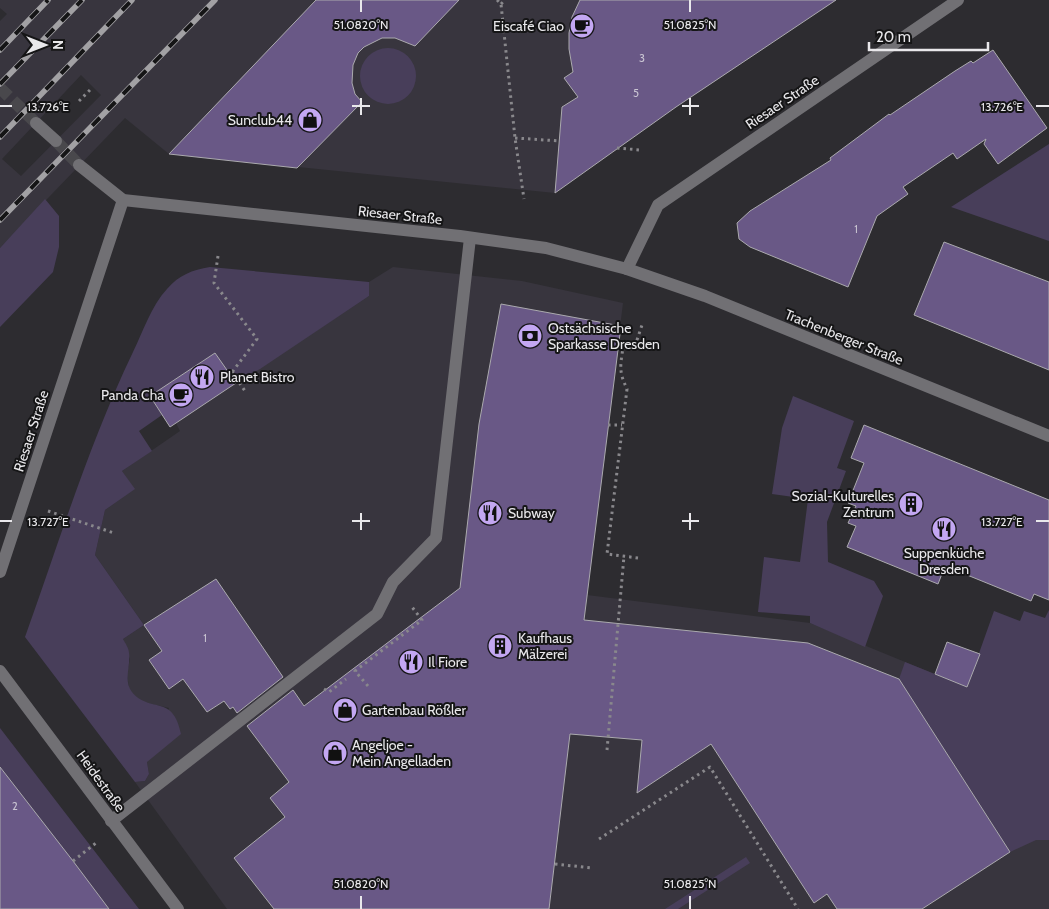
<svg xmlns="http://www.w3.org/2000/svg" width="1049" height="909" viewBox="0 0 1049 909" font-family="Cabin,sans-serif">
<rect width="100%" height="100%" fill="#2d2c30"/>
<path fill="#38353e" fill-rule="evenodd" d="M0,0H836L676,107L555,193L169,154L125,118L0,248V21L7,14L0,8ZM81,75L101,95L21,176L2,159Z
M393,267L522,281L623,303L587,595L810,623L1049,721V909H227L135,782L145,781L149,774L147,762L169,708L139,701L129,689L127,673L130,659L123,639L144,625L95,555L105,510L134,489L122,471L180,431L176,423L369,296V282Z"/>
<path fill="#483e5a" d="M360 76a28 28 0 1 1 56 0a28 28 0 1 1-56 0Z
M1049,144V241L951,207Z
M45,199L59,216V247L53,272L0,327V248Z
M210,267L369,282V296L260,369L235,383L215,353L150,396L162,415L139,431L152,451L122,471L135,489L105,510L95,555L144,625L123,639C125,643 129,648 129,653C131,665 123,681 132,692C150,714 173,693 181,734L147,762L149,774L145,781L135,782L25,637C59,542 89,444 133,352C143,332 151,306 167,289C179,275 192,270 210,267Z
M793,396L854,421L837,468L846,471L827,522L828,562L874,581L883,596L865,647L810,623V616L758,612L764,557L800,562L808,499L772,494L782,428Z
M1049,610V840H1036L1010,852L899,679L905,662L967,687L994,611L1020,621L1024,611L1045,618Z
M0,728L139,909H109L0,767Z
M746,857L750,863L678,909H665Z"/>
<path fill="#695886" stroke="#abaaae" d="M316,0H459L415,46L395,38H382L364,47L358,53L353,65L352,83L355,94L362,102L297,168L169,154Z
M580,0H836L676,107L555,193L562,107L578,97L564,78L573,72L569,49V33L572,17Z
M993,50L1047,128L998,164L984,144L986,139L957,159L953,153L903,187L908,194L877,216L848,287L750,247L739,239L737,223L750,211L831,160L830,158L889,114L890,115L955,71L971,61L973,63Z
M944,242L1049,282V370L914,315Z
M501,304L621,326L584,620L808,643L899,679L1010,852L922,909H837L827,894L814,903L711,744L637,793L642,740L570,734L549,909H274L234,858L285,817L270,798L289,782L247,726L293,690L304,706L460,588L479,424Z
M215,353L236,383L170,427L150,396Z
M864,425L1049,500V600L1034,594L1031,601L945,566L938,584L847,547L856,526L848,523L856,506L848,503L864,463L851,458Z
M216,579L283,677L237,713L233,707L230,709L224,701L207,712L183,679L169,689L149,660L162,651L144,625Z
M947,642L980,654L967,687L935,674Z
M0,767L73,861L109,909H0Z"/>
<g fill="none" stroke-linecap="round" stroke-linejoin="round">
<path stroke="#49484c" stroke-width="12" stroke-dasharray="12 6" stroke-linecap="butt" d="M0,88L36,123
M56,141L79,165"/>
<path stroke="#89888c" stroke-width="3" stroke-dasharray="2.5 4" stroke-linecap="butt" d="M497,0L501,4L515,138L524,199
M501,4L505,0
M79,101L91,89
M515,138L560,141
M617,148L640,150
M218,256L214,283L257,339L230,375
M232,372L245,391
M608,425H622
M48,511L114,533
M638,558L607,554L627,389C619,372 620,367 623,348L634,349L642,325
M368,686L355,671L422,620L412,607
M324,689L329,692L346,679
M607,750L624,556
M599,839L710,767L798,909
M73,861L96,843
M555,864L592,868"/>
<path stroke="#717074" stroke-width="12" d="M111,821L377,614L393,582L436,538L470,238"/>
<path stroke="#717074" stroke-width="12" d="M627,269L658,205L958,0
M0,572L123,200
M0,671L178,909"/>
<path stroke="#717074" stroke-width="12" d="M36,123L56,141
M79,165L123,200L460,236L546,248L627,269L705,296L1049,436"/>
<defs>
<path id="rail" d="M0,50L48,0
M0,84L82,0
M0,137L132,0
M0,220L215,0"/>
</defs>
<use href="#rail" stroke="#a2a1a4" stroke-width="5.5"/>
<use href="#rail" stroke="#151516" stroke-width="4" stroke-dasharray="11" stroke-linecap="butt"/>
</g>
<path fill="none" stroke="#e9e8eb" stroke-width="2" d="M361,0V12M690,0V12M361,98V115M690,98V115M0,106H12M352,106H370M682,106H699M1036,106H1049M361,513V530M690,513V530M0,521H12M352,521H370M682,521H699M1036,521H1049M361,896V909M690,896V909"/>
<defs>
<symbol id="cafe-disc" viewBox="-11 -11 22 22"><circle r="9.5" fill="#c3a7f2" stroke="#151516"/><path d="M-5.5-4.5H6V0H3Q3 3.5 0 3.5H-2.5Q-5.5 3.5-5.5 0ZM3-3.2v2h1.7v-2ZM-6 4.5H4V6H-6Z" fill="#111"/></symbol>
<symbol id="shop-disc" viewBox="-11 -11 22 22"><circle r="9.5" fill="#c3a7f2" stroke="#151516"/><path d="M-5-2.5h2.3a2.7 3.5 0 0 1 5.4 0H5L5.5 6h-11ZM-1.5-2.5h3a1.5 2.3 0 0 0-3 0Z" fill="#111"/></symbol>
<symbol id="bank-disc" viewBox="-11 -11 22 22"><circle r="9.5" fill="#c3a7f2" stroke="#151516"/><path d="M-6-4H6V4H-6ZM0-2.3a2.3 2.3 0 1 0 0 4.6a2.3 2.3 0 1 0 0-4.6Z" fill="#111"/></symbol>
<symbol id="restaurant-disc" viewBox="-11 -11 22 22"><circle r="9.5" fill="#c3a7f2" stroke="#151516"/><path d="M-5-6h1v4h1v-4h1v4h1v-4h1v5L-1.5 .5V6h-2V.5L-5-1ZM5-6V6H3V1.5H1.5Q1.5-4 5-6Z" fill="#111"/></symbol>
<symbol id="building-disc" viewBox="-11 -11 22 22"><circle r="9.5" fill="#c3a7f2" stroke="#151516"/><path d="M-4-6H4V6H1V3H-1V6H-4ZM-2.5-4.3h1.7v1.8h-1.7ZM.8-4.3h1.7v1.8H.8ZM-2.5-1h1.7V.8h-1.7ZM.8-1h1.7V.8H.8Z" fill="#111"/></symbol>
</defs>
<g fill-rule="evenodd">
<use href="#cafe-disc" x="568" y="12" width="28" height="28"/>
<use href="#shop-disc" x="296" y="106" width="28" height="28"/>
<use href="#bank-disc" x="516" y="322" width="28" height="28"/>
<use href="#restaurant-disc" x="188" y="363" width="28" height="28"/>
<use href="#cafe-disc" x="167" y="381" width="28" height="28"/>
<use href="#building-disc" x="897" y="490" width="28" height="28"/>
<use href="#restaurant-disc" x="476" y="499" width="28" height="28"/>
<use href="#restaurant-disc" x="930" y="515" width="28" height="28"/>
<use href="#building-disc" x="486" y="632" width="28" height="28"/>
<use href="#restaurant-disc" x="397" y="648" width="28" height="28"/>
<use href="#shop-disc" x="331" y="696" width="28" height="28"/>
<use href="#shop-disc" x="321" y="739" width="28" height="28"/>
</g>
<g text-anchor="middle" stroke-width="4" stroke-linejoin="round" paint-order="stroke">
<g font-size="11" fill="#c9c4d2">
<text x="642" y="62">3</text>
<text x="636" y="97">5</text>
<text x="856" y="233">1</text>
<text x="205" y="642">1</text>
<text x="15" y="810">2</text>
</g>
<g font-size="14" fill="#e9e8eb" stroke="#151516" text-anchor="start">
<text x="564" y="31" text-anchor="end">Eiscafé Ciao</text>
<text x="292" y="125" text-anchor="end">Sunclub44</text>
<text x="548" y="333">Ostsächsische<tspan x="548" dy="16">Sparkasse Dresden</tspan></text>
<text x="220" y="382">Planet Bistro</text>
<text x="164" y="400" text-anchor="end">Panda Cha</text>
<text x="894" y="501" text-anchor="end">Sozial-Kulturelles<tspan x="894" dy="16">Zentrum</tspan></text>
<text x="508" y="518">Subway</text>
<text x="944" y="558" text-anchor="middle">Suppenküche<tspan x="944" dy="16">Dresden</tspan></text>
<text x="518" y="643">Kaufhaus<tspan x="518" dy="16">Mälzerei</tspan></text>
<text x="428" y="667">Il Fiore</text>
<text x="362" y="715">Gartenbau Rößler</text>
<text x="352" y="750">Angeljoe -<tspan x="352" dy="16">Mein Angelladen</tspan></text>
</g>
<g font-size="14" fill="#e9e8eb" stroke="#151516">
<text transform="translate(782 102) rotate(-34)" y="5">Riesaer Straße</text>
<text transform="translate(400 215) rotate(6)" y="5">Riesaer Straße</text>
<text transform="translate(844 337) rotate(22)" y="5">Trachenberger Straße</text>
<text transform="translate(31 431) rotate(-72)" y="5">Riesaer Straße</text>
<text transform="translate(101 781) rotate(54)" y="5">Heidestraße</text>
</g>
</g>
<g font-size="12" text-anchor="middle" fill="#e9e8eb" stroke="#151516" stroke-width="4" stroke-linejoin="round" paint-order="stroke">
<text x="361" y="29">51.0820°N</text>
<text x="690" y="29">51.0825°N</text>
<text x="1002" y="111">13.726°E</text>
<text x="48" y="111">13.726°E</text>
<text x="1002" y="526">13.727°E</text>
<text x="48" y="526">13.727°E</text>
<text x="361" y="888">51.0820°N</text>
<text x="690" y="888">51.0825°N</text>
</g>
<g transform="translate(45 45) rotate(90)" stroke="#151516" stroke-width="4" paint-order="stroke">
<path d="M0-4L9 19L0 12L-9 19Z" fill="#e9e8eb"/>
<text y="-8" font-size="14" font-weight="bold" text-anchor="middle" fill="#e9e8eb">N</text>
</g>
<path d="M869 42v8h119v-8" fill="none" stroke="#e9e8eb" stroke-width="2.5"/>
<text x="876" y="42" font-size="15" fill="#e9e8eb" stroke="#151516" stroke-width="4" paint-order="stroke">20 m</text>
</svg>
